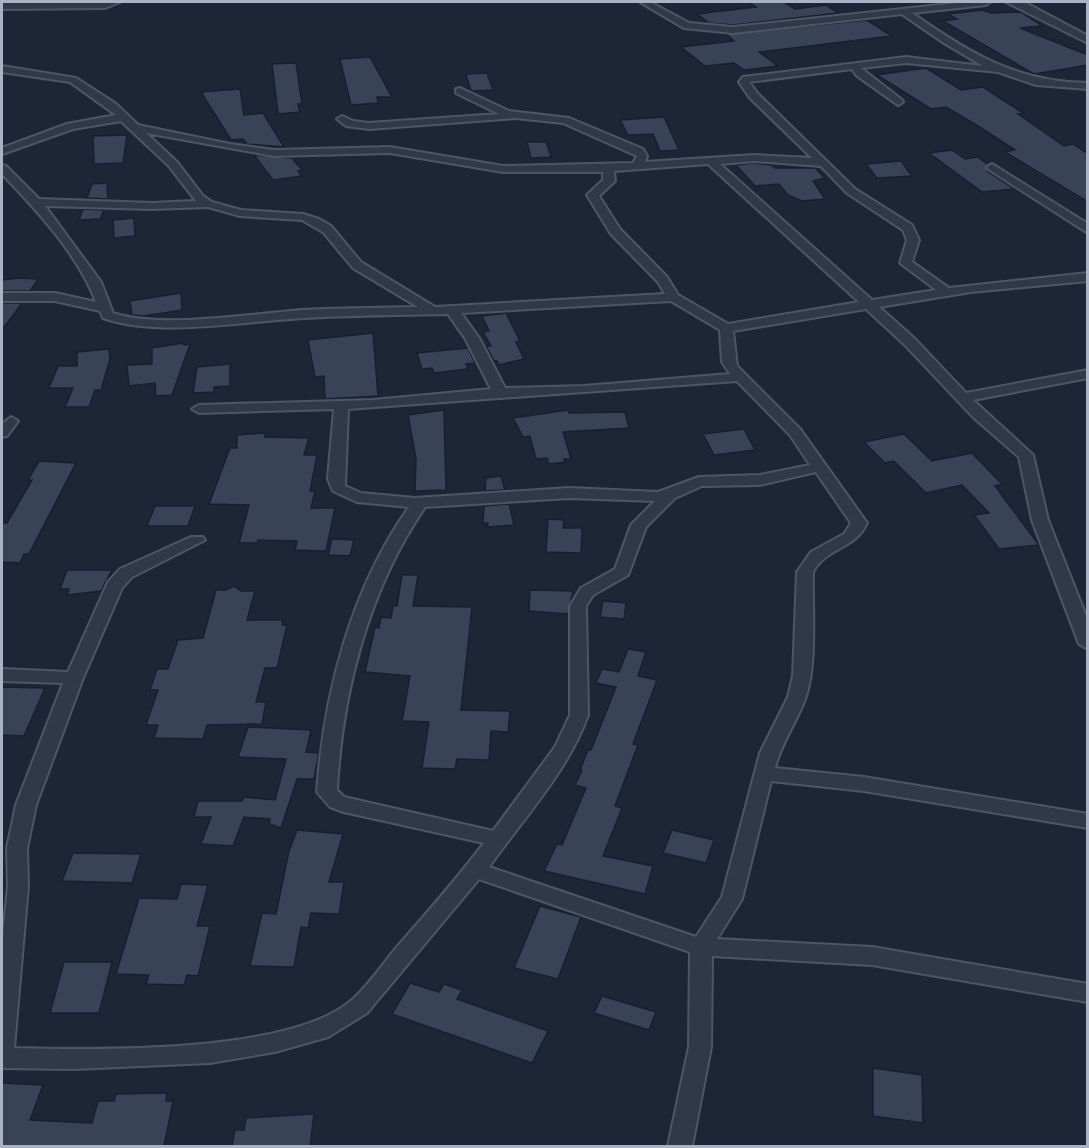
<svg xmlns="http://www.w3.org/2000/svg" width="1089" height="1148" viewBox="0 0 1089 1148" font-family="'PT Sans Narrow',sans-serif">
<rect width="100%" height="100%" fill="#1d2637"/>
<path fill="#394358" stroke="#191f2d" stroke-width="1.5" d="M748,2H784L795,9L826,5L838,13L733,25L709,23L697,14L756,7Z
M983,10L991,13L1021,12L1042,26L1020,28L1088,55V65L1034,74L943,21L957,19L948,14Z
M867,20L892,36L759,52L778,66L744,70L734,63L705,66L681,47L734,41L726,34Z
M370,57L392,97H377L378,103L351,105L340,59Z
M296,63L302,104H298L300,112L278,114L272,64Z
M926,68L961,90L983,87L1023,113L1018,114L1064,146L1073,144L1088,154V202L1005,152L1015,150L978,126L946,107L931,109L877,75Z
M487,73L493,90L471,91L466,74Z
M240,89L244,115L263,113L284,147L247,144L243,139L231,140L201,92Z
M664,117L679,150L660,151L653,134L628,135L620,120Z
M127,135L123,163L94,164L93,136Z
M527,142H546L551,157L531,158Z
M952,150L965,159L978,157L987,164V171L1015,189L982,192L929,153Z
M254,155L292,158L302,170L298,171L302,176L273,180Z
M901,161L912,176L877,178L866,164Z
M754,163L771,165L775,168H815L825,178L813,181L825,199L802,201L788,195L779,184L755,186L736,165Z
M107,183L108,199L87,198L92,184Z
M83,209L104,210L100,219L79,220Z
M134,218L135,236L114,238L113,220Z
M18,278L38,279L30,291H2V280Z
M181,293L182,310L144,316L132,315L130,301Z
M2,303H22L2,330Z
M506,313L520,341L516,342L524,359L499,365L497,361H494L486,346H491L483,332L489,331L482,316Z
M373,333L378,396L325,399L324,376L315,377L308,340Z
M184,343V345L190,344L172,395L156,396L155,383L129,386L127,365L152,364V348Z
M468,348L475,363L466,364L468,369L434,373L432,368L422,369L417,353Z
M109,349L110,359L101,390H95L89,407H65L73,388H49L58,366H77V352Z
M230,364V386L214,387V392L193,393L197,367Z
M444,410L446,490L415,491L416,459L408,415Z
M568,410L569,413L625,412L629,428L563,432L571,459H564L565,462L549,464L547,458L536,459L530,436L523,437L513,418Z
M744,429L755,450L714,455L703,434Z
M265,433V437L309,438L304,455H317L310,491H315L311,508H335L326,551L295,550L297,541L258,540L257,543H239L249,505L209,504L230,448H237V435Z
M904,434L932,461L972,453L1002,484L995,486L1039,545L999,549L974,515L989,513L962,485L926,493L894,461L885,463L864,442Z
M39,461L76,463L29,554H24L20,563L2,562V523H7L32,480H28Z
M501,476L505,490L485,491L486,478Z
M509,504L514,525L487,527L488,523H483L484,506Z
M155,506H195L188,526H147Z
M548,519L564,520L563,528H582L581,553L546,552Z
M332,539L354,540L350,556L328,555Z
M67,570H112L101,591L67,595L69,589H60Z
M402,575H418L413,606L472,607L461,710L510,711L508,732L491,731L489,760L457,759L455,769L422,768L429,722L402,721L410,676L365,672L375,627L379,628L381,617L391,618L393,606H397Z
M234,586L241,591H255L247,620H283L282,625H287L277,668H265L256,702H266L262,724L207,725L203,739L154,738L158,725H146L158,690H150L157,669H168L178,640L203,638L216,590H226Z
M530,590L573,591L568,614L529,611Z
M603,601L626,603L624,619L600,617Z
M628,649L646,652L638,676L657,680L633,744L638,745L615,806L622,808L603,856L653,866L645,894L544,871L557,844L562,845L586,788L575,785L582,770H580L588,750H591L616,687L596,683L602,669L619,672Z
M2,687L45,688L24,736L2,735Z
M248,727L311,730L306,752L319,753L314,779H297L281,828L269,824L270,819L244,817L233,846L201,844L211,817H194L198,801H242L244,797L275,800L286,759L238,757Z
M297,830L343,834L329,882H344L339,914L311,913L308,928L301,927L294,967L250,966L262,913L276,914L289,851Z
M672,830L714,840L706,863L663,853Z
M73,853L141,854L132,883L62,881Z
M181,884L208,885L197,926H210L198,976L187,975L184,985L146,984L149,975L116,974L139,898L177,899Z
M540,906L581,917L558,979L514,968Z
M64,962H112L99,1013H50Z
M410,983L439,992L444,984L462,990L457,999L548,1031L532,1063L392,1014Z
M602,996L656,1012L649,1030L594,1013Z
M873,1068L922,1075L923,1123L873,1116Z
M2,1083L43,1085L30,1120L92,1123L98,1101H114L116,1094L167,1093L166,1101H173L164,1146H2Z
M314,1114L310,1146H232L235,1130H244L246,1118Z"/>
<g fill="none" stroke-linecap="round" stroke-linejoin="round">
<defs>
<path id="street" d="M120,2L105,8L2,9V3Z
M640,2H650L689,23L733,27L967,2H990L986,5L912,13C969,53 1016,82 1088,83V89L1036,85L998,72L906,63L861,68L902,100L903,102L898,105L856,75L852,69L749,82L758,94L855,189L912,225L919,240L912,262L949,288L1088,273V281L971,292L879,307L914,338L966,393L1088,370V378L973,400L1033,455L1048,520L1088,621V649L1079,644L1032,520L1019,457L973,417L904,344L866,309L733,331L737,366L800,429L867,523C856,549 825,548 813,572C812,607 817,664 806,696C798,721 781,742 775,768L864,777L1088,814V828L864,791L771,781L742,899L717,939L872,947L1088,984V1002L872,965L712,956L711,1047L692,1146H668L689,1047L690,952L479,879L367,1013L328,1037L275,1052L210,1063L74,1069L2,1068V945L8,886L7,848L16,805L63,683L2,681V669L68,672L108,582L120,569L191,537H203L205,540L132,577L122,588L83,678L36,805L27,848L28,886L14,1048C95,1050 290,1054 352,1000C368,986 382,965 396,948C426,914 456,880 484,843L344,812L330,807L317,792C324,693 351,589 409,507L357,502L333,491L328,479L334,409L199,413L192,409L199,405L373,400L491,389L465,338L448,314C401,315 353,315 305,318C245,321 160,338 103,318L100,311L55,301H2V293H55L96,302C79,256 36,209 2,174V165L6,166L39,199L152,203L196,201L169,166L121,121L73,129L2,154V148L67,124L116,115L70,82L2,72V66L76,78L116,104L138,125L230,144L274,150L390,147L503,166L633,163L637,156L563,123L516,118L369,129L346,126L337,119L342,116L353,121L369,123L499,114L456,93V89L460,88L509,111L569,118L643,149L647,156L645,162L754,155L812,158L750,98L739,82L743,77L906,57L983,66L944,43L902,14L733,33L684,28ZM146,133L274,156L390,153L503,172H603V180L587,195L611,234L658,282L665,294L435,307L361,262L331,226L319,219L303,214L241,210L212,202L203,196L177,162ZM754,161L821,166L847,193L903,230L907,240L900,263L936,290L872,300L720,164ZM708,164L859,302L728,324L678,295L667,277L620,229L599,196L615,181L614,171ZM45,206L152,209L208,207L240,216L302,220L323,232L353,268L418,307C380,308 341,308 302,310C252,314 159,329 113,313L101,282ZM671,301L720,330L722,362L730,374L584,386L505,388L479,338L461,313ZM737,381L790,435L810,465L760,475L699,477L658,492L569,488L415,498L361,493L345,486L348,409ZM816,472L851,523L844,534L811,552L797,572L793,676L788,697L760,753L722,897L696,937L489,867C523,819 568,771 588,715L586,606L593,595L628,575L646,527L675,498L702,486L760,485ZM569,498L655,501L631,525L615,569L581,588L570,606V715L555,747L493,831L344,797L337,790C342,691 369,589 425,507Z
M1006,2L1026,3L1088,36V43Z
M992,164L1088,224V233L988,169L987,167Z
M11,417L18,421L7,436L2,437V424Z"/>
</defs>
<use href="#street" stroke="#4e5566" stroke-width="4"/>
<use href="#street" fill="#313847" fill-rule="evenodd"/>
</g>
<rect width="1089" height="1148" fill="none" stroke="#aab2c5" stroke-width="6"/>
</svg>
